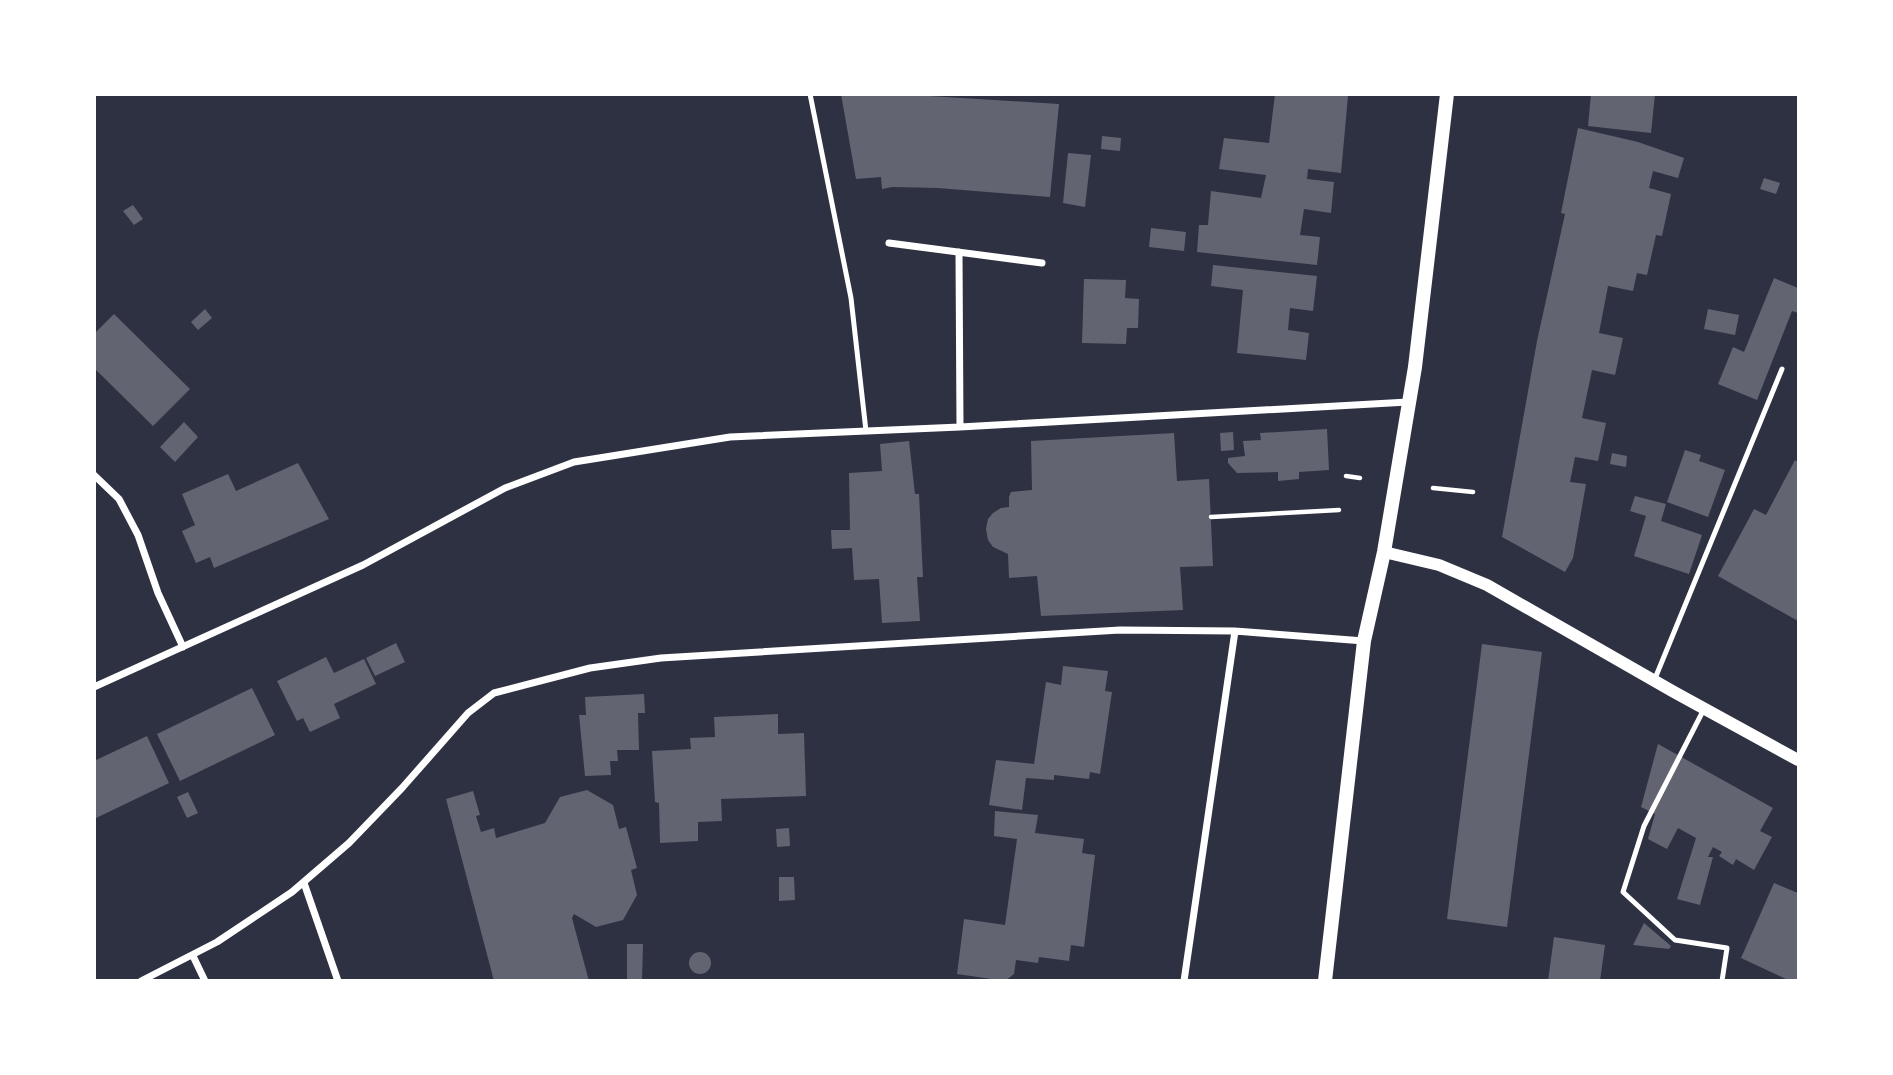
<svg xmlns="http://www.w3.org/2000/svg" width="1893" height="1075" viewBox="0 0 1893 1075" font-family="'Fira Sans Condensed',sans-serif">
<rect width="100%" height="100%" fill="#2d3142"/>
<path fill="#626471" d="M841,94H897L1059,104L1050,197L938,188L892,187L882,189L881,177L856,179Z
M1275,94H1344L1348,96L1341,173L1308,169L1307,179L1334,182L1331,213L1304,209L1300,235L1320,237L1317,265L1197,252L1199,225H1208L1211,191L1261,198L1266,175L1219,169L1224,138L1269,143Z
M1591,94H1655L1651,133L1588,126Z
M1578,128L1638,142L1684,158L1678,178L1653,171L1649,188L1671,194L1662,236L1656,235L1647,275L1637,273L1633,291L1608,286L1599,333L1623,338L1615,375L1592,370L1582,418L1606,423L1598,461L1575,457L1570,482L1586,484L1573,558L1565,572L1502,537L1537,341L1565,214L1561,213Z
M1102,136L1121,138L1120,151L1101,149Z
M1068,153L1091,155L1085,207L1063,203Z
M1764,178L1780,183L1776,194L1760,189Z
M133,205L143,219L134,225L123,211Z
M1151,228L1186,232L1184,251L1149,247Z
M1213,265L1317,276L1313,311L1290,308L1288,330L1309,333L1306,360L1237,353L1243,290L1211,286Z
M1774,278L1798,288V313L1792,311L1757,400L1718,384L1733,347L1744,352Z
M1084,279L1126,280L1125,298L1139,299L1138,328H1127L1126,344L1082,343Z
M205,309L212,318L198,330L191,322Z
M1708,309L1739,315L1735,335L1704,329Z
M114,314L190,389L153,426L94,368V334Z
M184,422L198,437L175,462L160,447Z
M1327,429L1329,470L1299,472V479L1278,481V472L1237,473L1228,463V458L1245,456L1243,441L1261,440L1260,433Z
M1233,432L1234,450L1221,451L1220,433Z
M1174,433L1177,481L1209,479L1213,566L1180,567L1183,610L1041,616L1037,576L1009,578L1008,554L993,547L988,540L986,529L988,519L993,513L1001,508L1009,507V497L1011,492L1032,490L1031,441Z
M909,441L915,494H919L923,577H917L920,621L882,623L879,579L854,580L852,548L832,549L831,530H850L849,473L882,471L880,444Z
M1685,450L1701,455L1699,461L1725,470L1708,517L1667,502Z
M1612,453L1627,456L1626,467L1610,464Z
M1795,460L1798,462V621L1718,576L1754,509L1766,515Z
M298,463L329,519L214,568L210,557L196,563L182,531L195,525L182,494L228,474L236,491Z
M1635,496L1666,504L1661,521L1702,535L1689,574L1634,556L1646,516L1630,511Z
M396,643L405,662L375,676L366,658Z
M1482,644L1542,652L1507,927L1447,919Z
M326,657L334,673L364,659L376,684L334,704L340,718L310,732L303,718L297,721L277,681Z
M1063,666L1108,671L1105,691L1112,692L1100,774L1090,772L1089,779L1054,775V780L1026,778L1022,810L989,805L996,760L1034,764L1046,682L1061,685Z
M252,688L275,735L180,781L157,734Z
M644,694L645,713H638L639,750H617L618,761H610L611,775L585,776L579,715H586L585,697Z
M778,714V734L804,733L806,796L721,799L722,821L698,822V841L660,843L659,803L655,802L652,751L691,749L690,738L715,737L714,717Z
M147,736L169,783L94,819V761Z
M1658,744L1773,808L1760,831L1772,837L1754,870L1736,859L1733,865L1719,856L1722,852L1713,847L1708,857H1713L1700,905L1677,899L1696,838L1678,828L1667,849L1648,839L1655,814L1641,807Z
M587,790L613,805L619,829L626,827L637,868L631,870L637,895L623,920L596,927L574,914L572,918L589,981H494L446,799L473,791L480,815L476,816L481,832L494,828L496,838L545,823L560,797Z
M188,792L198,813L187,818L177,797Z
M995,811L1038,815L1035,833L1084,839L1082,853L1095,855L1084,947L1071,945L1069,961L1039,957L1038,963L1016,960L1014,974L1005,981L957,974L964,919L1005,925L1017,839L994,836Z
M789,828L790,846L777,847L776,829Z
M779,877H794L795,900L779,901Z
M1774,883L1798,893V981H1790L1741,958Z
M1644,923L1671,946L1669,949L1633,945Z
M1554,937L1605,945L1600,981H1548Z
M627,944H643L642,981H627Z
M689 963a11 11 0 1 1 22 0a11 11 0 1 1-22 0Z"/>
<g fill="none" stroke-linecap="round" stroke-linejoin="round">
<path stroke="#fff" stroke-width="4.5" d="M1346,476L1360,478
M1433,488L1473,492
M1211,517L1339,510"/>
<path stroke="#fff" stroke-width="5" d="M810,94L851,298L866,431
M1654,681L1782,369
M1704,709L1644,826L1623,892L1675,940L1727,948L1722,981"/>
<path stroke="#fff" stroke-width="7" d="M889,243L1042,263
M959,252L960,427
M94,475L119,499L138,535L158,593L183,647
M94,687L363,565L505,488L574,462L730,437L960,427L1408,402
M304,883L338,981
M193,956L205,981
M141,981L217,942L292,892L349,843L402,788L468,713L494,693L590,668L661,658L1120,630L1235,631L1364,641
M1184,981L1235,631"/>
<path stroke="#fff" stroke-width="12" d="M1384,552L1439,565L1487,585L1674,692L1798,760"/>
<path stroke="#fff" stroke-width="14" d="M1325,981L1364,641L1384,552L1415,367L1447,94"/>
</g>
<rect width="1893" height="1075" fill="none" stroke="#ffffff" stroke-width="192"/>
</svg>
